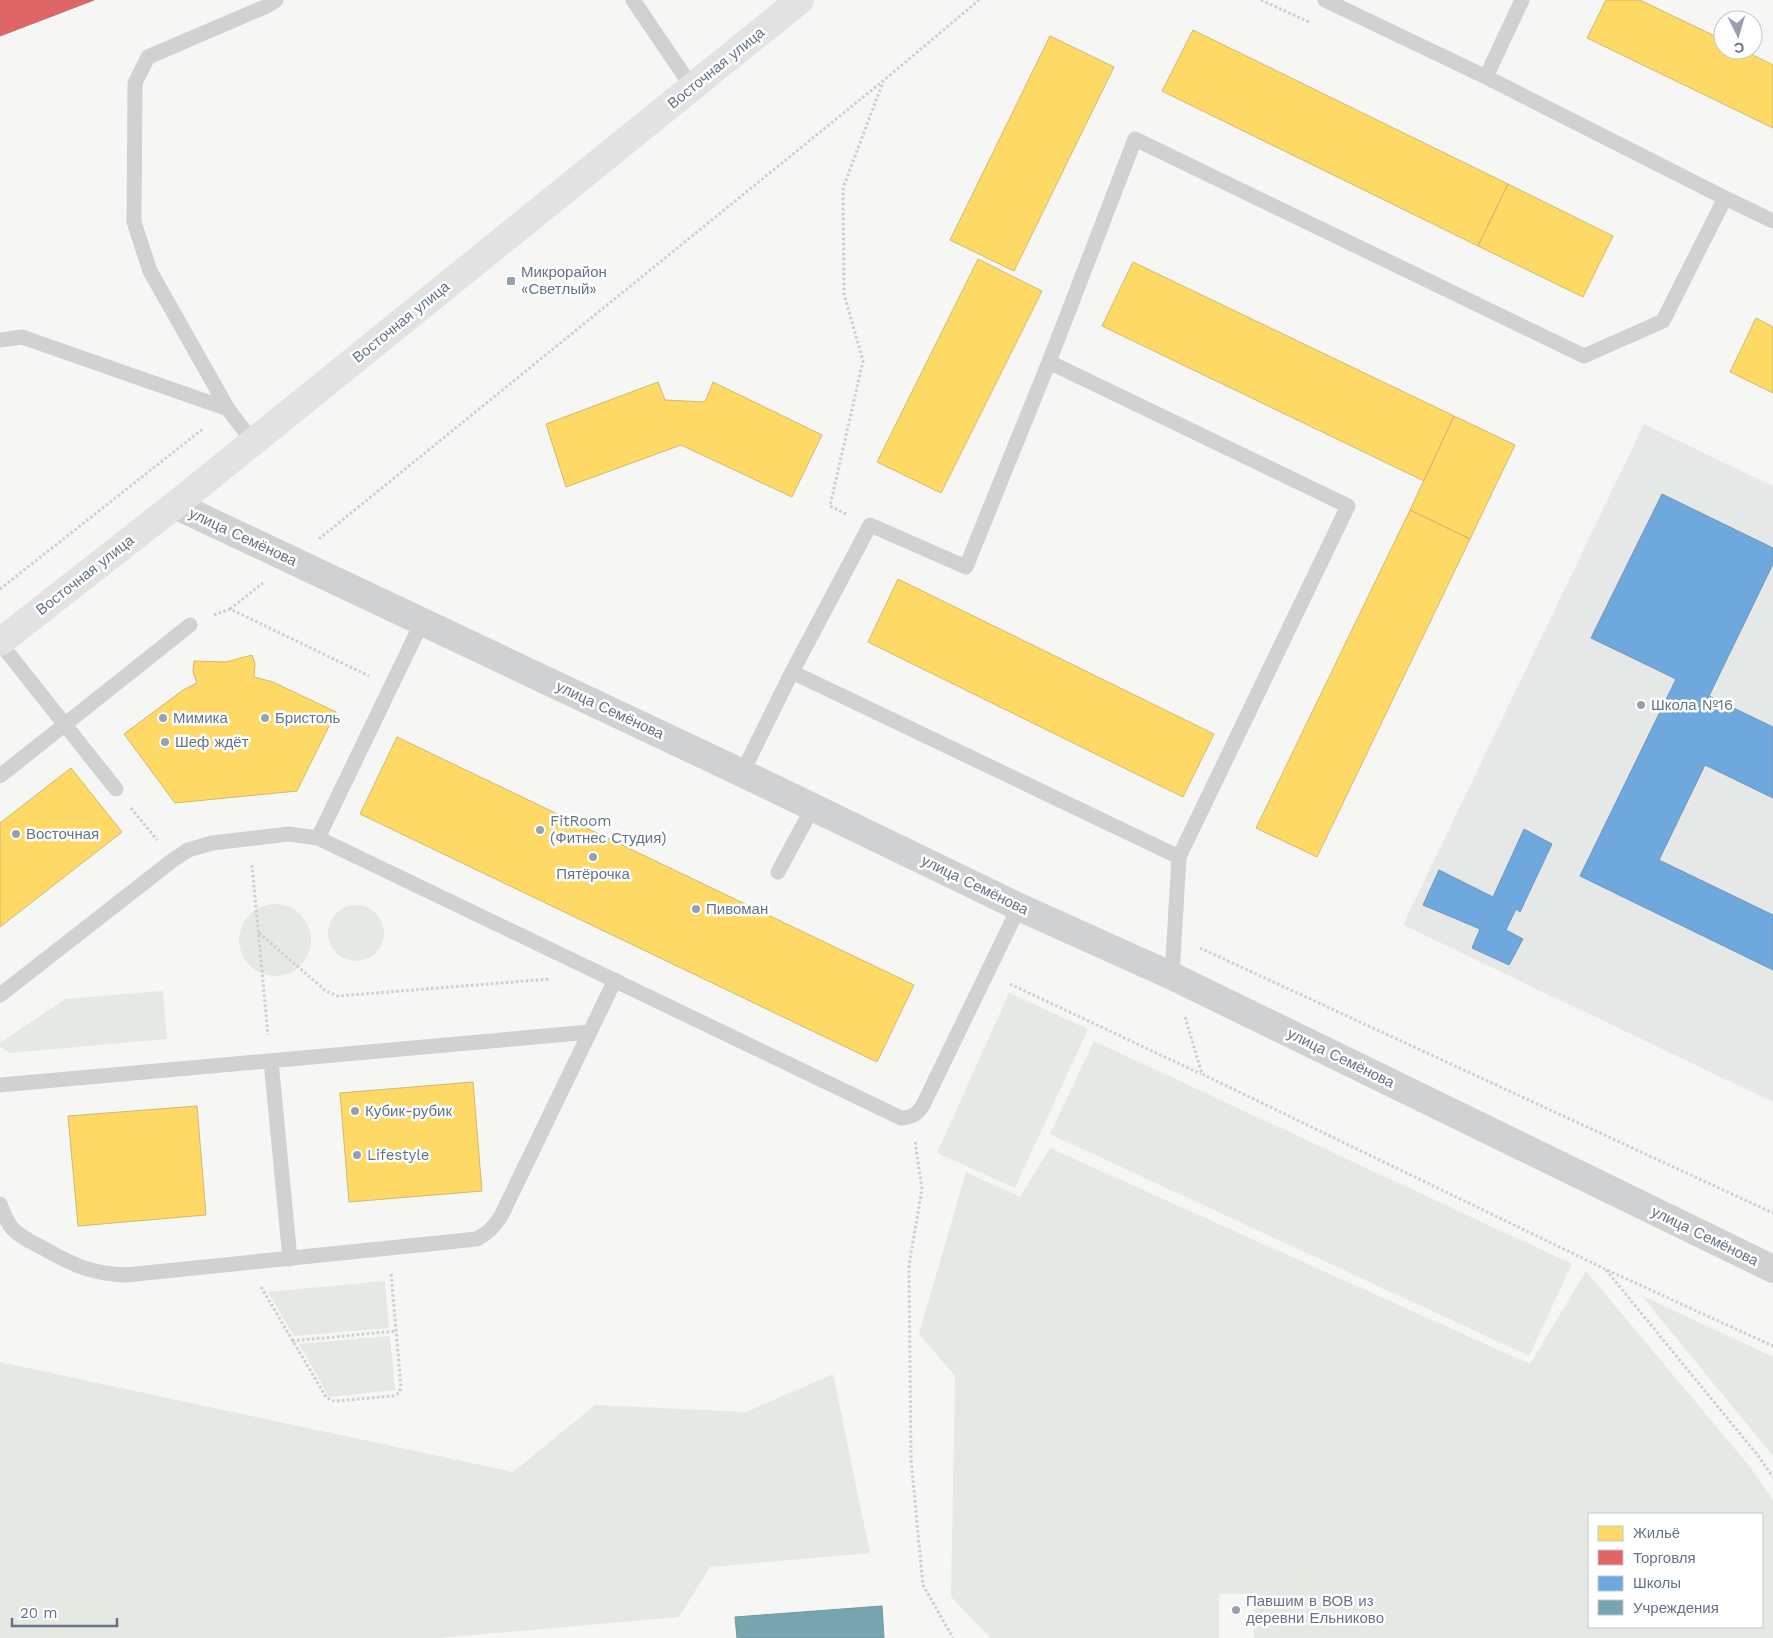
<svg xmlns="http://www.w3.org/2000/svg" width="1773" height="1638" viewBox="0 0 1773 1638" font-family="'Work Sans',sans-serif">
<rect width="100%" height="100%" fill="#f6f6f5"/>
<path fill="#e6e7e7" d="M1644,424L1773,486V1102L1403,925Z"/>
<path fill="#e5e9e3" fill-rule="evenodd" d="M239 940a36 36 0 1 1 72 0a36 36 0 1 1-72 0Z
M328 933a28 28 0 1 1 56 0a28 28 0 1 1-56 0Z
M163,991L167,1039L10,1053L0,1047V1043L65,999Z
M1009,993L1088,1029L1015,1188L937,1153Z
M1094,1041L1572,1264L1529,1356L1050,1134Z
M1050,1148L1530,1364L1586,1271L1751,1468L1773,1500V1638H1254V1594H1219V1638H991L951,1597L955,1376L919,1334L966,1172L1020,1197ZM1762,1514V1627H1589V1514Z
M385,1281L389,1328L294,1336L268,1292Z
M1641,1295L1773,1357V1456Z
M390,1336L395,1390L329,1397L299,1344Z
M0,1362L513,1472L595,1405L746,1412L833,1374L870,1553L710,1567L679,1617L439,1638H0Z"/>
<path fill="#ffd966" stroke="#d0ba70" d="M1606,0H1640L1723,40V50H1743L1773,65V128L1587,38Z
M1193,30L1508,184L1478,246L1162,91Z
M1050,36L1114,67L1014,271L950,240Z
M1508,184L1613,236L1583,297L1478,246Z
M978,259L1042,291L941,493L877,462Z
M1133,262L1454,416L1424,481L1102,326Z
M1756,318L1773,327V393L1730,372Z
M658,382L665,400L705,402L713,382L822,435L792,497L681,445L566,487L546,424Z
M1454,416L1515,445L1470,539L1410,510Z
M1410,510L1470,539L1317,857L1256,828Z
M898,579L1214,734L1183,797L868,642Z
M252,655L255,664L254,677L273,682L336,712L297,791L175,803L124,734L183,690L197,683L193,672L194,661L226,662Z
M397,737L914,985L877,1062L360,814Z
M71,768L122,832L0,927V823Z
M473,1082L482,1191L349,1202L340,1093Z
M197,1106L206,1215L78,1226L68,1116Z"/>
<path fill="#e06666" stroke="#bb6a70" d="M0,0H94L0,36Z"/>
<path fill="#6fa8dc" stroke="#6c98c2" d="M1662,494L1773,548V564L1709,696L1773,727V798L1705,765L1659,860L1773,915V970L1580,876L1676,679L1591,638Z
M1524,829L1552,844L1520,912L1516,909L1506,930L1523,939L1509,965L1472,948L1480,929L1423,905L1439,870L1493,897Z"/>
<path fill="#76a5af" stroke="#7196a3" d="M882,1606L884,1638H737L735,1617Z"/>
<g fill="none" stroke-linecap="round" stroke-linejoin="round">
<path stroke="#cdcecf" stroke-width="3" stroke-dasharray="2.5 2.5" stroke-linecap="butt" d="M1261,0L1309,22
M846,514L830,506L863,361L844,294L843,188L883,82
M319,539L883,81L979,0
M0,589L204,428
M230,609L263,583
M214,615L230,609L369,676
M131,808L157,840
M252,865L268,1035
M259,933L326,991L338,996L550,979
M1200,948L1773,1213
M1010,984L1201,1074
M1185,1017L1202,1074L1605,1269L1773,1346
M915,1142L922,1189L909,1265L911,1460L923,1585L953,1638
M1606,1270L1759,1457L1773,1477
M261,1287L326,1397L332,1401H336L393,1396L399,1393L401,1387L391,1273
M292,1341L396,1331"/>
<path stroke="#d0d1d2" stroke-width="15" d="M633,0L692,87
M1325,0L1486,77L1725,198L1773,221
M1486,77L1522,0
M0,340L22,337L228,409
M1049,362L1348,506L1179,857L1172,976
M252,441L228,409L150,271L134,222L135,83L148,57L267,6L276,0
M0,643L116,789
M792,672L1179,857
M742,773L792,672L870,525L966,567L1049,362L1135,139L1584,356L1663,321L1725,198
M0,776L190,625
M318,838L422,622
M778,872L813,807
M0,995L173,860L188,850L212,843L289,834L318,838L901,1118C913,1117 918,1114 924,1103L1019,907
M271,1061L290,1259
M0,1085L590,1032
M0,1204C3,1212 6,1221 12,1228C20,1237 31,1242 41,1247C71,1264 91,1274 126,1275L477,1239C488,1233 494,1227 501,1216L615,980"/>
<path stroke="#d0d1d2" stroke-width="28" d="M175,505L742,773L1019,907L1172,976L1773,1269"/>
<path stroke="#e2e2e3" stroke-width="28" d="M0,642L175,505L800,0"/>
</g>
<g fill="#97a1ae" stroke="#fff" stroke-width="2">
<rect x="506" y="276" width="10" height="10" rx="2.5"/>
<circle cx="1641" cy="705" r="5"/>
<circle cx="163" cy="718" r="5"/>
<circle cx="265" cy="718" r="5"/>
<circle cx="165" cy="742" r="5"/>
<circle cx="540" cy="830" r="5"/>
<circle cx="16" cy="834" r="5"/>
<circle cx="593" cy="857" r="5"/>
<circle cx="696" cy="909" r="5"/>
<circle cx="355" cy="1111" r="5"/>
<circle cx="357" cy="1155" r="5"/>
<circle cx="1236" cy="1610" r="5"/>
</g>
<g text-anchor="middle" stroke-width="5" stroke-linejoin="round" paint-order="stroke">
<g font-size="15" fill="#647387" stroke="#fff">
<text transform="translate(716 68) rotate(-39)" y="5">Восточная улица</text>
<text transform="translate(401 322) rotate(-39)" y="5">Восточная улица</text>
<text transform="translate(243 537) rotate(25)" y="5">улица Семёнова</text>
<text transform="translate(85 575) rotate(-38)" y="5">Восточная улица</text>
<text transform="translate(610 710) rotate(25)" y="5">улица Семёнова</text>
<text transform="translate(975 885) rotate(26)" y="5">улица Семёнова</text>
<text transform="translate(1341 1058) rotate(26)" y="5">улица Семёнова</text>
<text transform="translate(1705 1236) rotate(26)" y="5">улица Семёнова</text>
</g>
<g font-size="15" fill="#647387" stroke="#fff" text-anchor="start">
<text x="521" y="277">Микрорайон<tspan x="521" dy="17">«Светлый»</tspan></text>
<text x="1651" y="710">Школа №16</text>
<text x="173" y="723">Мимика</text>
<text x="275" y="723">Бристоль</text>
<text x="175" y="747">Шеф ждёт</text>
<text x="550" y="826">FitRoom<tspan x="550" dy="17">(Фитнес Студия)</tspan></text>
<text x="26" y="839">Восточная</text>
<text x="593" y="879" text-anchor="middle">Пятёрочка</text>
<text x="706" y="914">Пивоман</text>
<text x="365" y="1116">Кубик-рубик</text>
<text x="367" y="1160">Lifestyle</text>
<text x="1246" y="1606">Павшим в ВОВ из<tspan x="1246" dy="17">деревни Ельниково</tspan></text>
</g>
</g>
<rect x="1588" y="1513" width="175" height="115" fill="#ffffff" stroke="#c1c7cf"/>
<rect x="1598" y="1526" width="25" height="15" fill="#ffd966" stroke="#c1c7cf"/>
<text x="1633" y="1538" font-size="15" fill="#647387">Жильё</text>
<rect x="1598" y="1550" width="25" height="15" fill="#e06666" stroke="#c1c7cf"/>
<text x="1633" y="1563" font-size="15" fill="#647387">Торговля</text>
<rect x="1598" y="1576" width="25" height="15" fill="#6fa8dc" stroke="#c1c7cf"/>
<text x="1633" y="1588" font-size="15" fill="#647387">Школы</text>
<rect x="1598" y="1600" width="25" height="15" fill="#76a5af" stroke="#c1c7cf"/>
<text x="1633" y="1613" font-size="15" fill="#647387">Учреждения</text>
<g transform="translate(1738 35) rotate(175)"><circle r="24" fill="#ffffff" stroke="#c1c7cf"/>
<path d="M0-4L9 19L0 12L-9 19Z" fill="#97a1ae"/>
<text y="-8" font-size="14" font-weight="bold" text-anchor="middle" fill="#647387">С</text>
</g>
<path d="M12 1618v8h105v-8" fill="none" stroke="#647387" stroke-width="2.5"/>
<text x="20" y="1618" font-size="15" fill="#647387" stroke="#ffffff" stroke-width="4" paint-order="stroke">20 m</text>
</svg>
